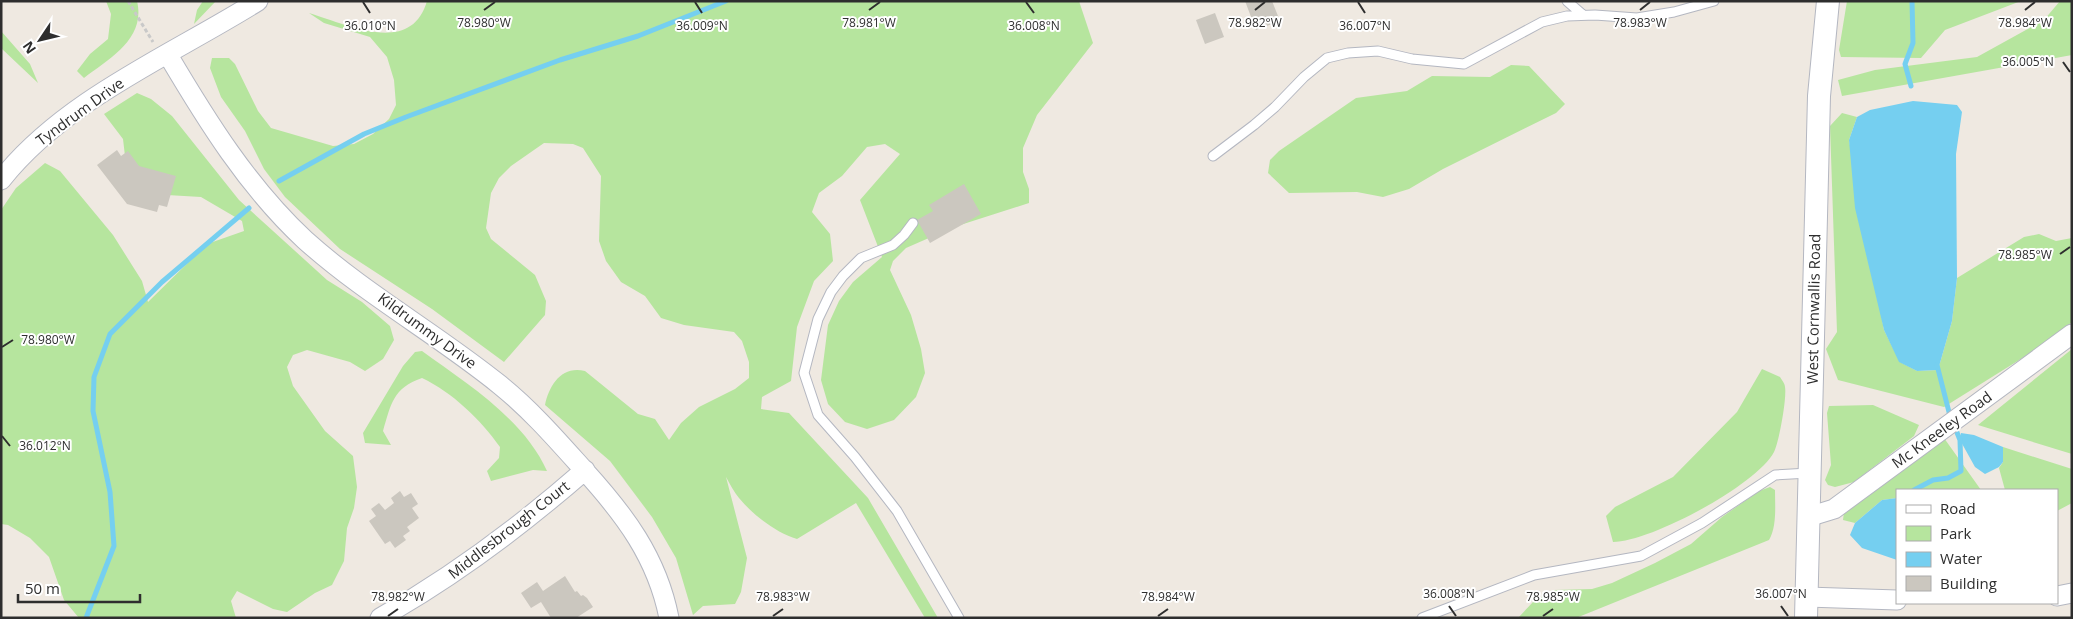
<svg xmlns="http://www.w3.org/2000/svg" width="2073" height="619" viewBox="0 0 2073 619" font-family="'Open Sans',sans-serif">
<rect width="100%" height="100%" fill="#efe9e1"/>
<path fill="#b6e59e" d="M106,1H137C146,39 110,58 84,78L77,71L90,54L108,39L111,14Z
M203,1H216L194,24L197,10Z
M427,1H1079L1093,43L1037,115L1023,148V172L1029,189V203L954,227L906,248L893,261L890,270L911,315L921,349L925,373L916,397L894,420L867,429L845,422L828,404L821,380L828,325L839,301L853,282L882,257L860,200L900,154L885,144L867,147L842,176L819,193L812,212L830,234L833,261L814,281L797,327L791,381L762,397L761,409L789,413L868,498L938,618H925L856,503L797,539C776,533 753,515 739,498C734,492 730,484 726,477L747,558L741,592L735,604L703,606L693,615L676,558L652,517L610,461L545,405C549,385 562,365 585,371L638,414L655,419L669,440L681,423L699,407L735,389L749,378V362L742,341L734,332L684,325L661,318L645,296L621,282L606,261L599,241L601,176L583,148L573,144L544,143L511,166L499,178L491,193L486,228L491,239L535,275L546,301L545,315L504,362L432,309L340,249L285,197L264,169L245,131L221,97L210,68L212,58H229L235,64L258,111L271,128L333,146L354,144L373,134L389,119L396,105L394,80L387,57L370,37L324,23L309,13C346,24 411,57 427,1Z
M1847,1H2021L1945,30L1921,58L1841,57L1839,50Z
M2060,1H2072V55L1842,96L1838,80L1875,70L1977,57L2044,20Z
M1,31L30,64L38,83L1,48Z
M1511,65L1529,66L1565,104L1556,113L1443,169L1409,189L1383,197L1357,192L1289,193L1268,173L1270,160L1279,151L1356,98L1407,91L1432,76L1490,77Z
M137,93L151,99L172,116L239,200L327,280L362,302L390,326L394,340L383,359L365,371L350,362L307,350L293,355L287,367L293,386L325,431L353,456L357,487L354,508L347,528L344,561L332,585L315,593L287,612L273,609L237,591L231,601L236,618H79L64,600L49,557L30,538L8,525L1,524V210L16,188L45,163L60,171L113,235L142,281L148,302L207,244L244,231L242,221L201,197L167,195L125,156L123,139L104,114Z
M1842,113L1857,117L1849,140L1884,330L1900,362L1917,371L1938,370L1952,321L1957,278L2024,237L2039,234L2056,241L2072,238V322L2043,345L1944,407L1838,380L1826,349L1837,332L1830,126Z
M2072,349V454L1978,425Z
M422,351C466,383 524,419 547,471L533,470L491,481L487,471L499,458L500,447C481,420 452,392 422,378C393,388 391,404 383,431L391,445L365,443L363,433L403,366L415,352Z
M1762,369L1780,377C1782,380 1785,384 1785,387C1787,398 1779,442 1774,452C1757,485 1650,542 1613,542L1606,516L1615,507L1673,477L1737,412Z
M1873,405L1919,425L1914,436L1854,482L1835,487L1828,485L1825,480L1831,465L1827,413L1829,406Z
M1944,438L1981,490H1897V498L1882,500L1855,523L1843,520L1844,512Z
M2003,447L2072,469V503L2057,511V490H2005L1999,468L2003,462Z
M1770,487L1775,490C1775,505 1777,527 1769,540L1576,618H1518L1533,602L1554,590L1592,589L1612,583L1655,563L1691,544L1722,517L1759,491Z"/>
<path fill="#75cff0" d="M1913,101L1957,105L1962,112L1956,154L1957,278L1952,321L1938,370L1917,371L1899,362L1884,330L1855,208L1849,140L1857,117L1870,110Z
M1961,433L1974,435L2003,447V462L1999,467L1985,474L1975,467L1960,440Z
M1897,498V560L1862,548L1850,535L1855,523L1882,500Z"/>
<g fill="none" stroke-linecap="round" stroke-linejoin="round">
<path stroke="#75cff0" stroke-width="5" d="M1911,86L1905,64L1913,43L1912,1
M279,181L364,134L406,117L560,60L638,36L726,1
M1937,365L1950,416
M1914,490L1933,480L1948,478L1961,471L1960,440L1956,430
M86,618L114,546L110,492L93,411L94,377L110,334L162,282L249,208"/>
</g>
<path fill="#cbc7bf" d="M1245,1H1272L1280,21L1256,30Z
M1215,13L1224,37L1205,44L1196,20Z
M117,150L121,156L128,151L139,166L176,176L167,207L159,205L157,212L127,204L97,165Z
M964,184L981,214L930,243L917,220L933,211L929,205Z
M400,491L404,497L411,493L418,504L412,508L419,518L407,527L410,531L403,536L406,540L395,548L390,541L385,544L369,521L376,516L371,509L379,503L385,510L394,503L391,498Z
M565,576L575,592L577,591L581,596L583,595L587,598L593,607L576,618H551L541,602L531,608L521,593L537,582L543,591Z"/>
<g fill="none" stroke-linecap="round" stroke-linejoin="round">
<defs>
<path id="service" d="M1567,1L1583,15
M1213,156L1254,125L1275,107L1304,77L1327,58L1348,53L1378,51L1412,59L1464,64L1542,22L1567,16L1595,15L1637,18L1674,12L1714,1
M913,223L904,235L893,245L861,258L843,276L831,292L818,319L804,373L818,415L855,457L897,511L959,618
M1422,618L1534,575L1641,556L1702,523L1775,475L1809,473"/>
<path id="minor" d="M168,55C207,121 248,187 305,240C365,294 437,334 500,385C531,410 557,440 584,470C624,514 657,557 669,618
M1,180C65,99 172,55 258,1
M1808,517L1834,509L2072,334
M2057,596L2072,593
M1807,597L1897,600
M380,618C454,576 521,526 585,470"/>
<path id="tertiary" d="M1806,618L1819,96L1828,1"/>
</defs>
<use href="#service" stroke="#b4b7c1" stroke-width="11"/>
<use href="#minor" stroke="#b4b7c1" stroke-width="21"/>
<use href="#tertiary" stroke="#b4b7c1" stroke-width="24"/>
<path stroke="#c9c9c9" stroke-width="3" stroke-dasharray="4 2.5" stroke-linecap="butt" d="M128,1L153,42"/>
<use href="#service" stroke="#fff" stroke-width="9"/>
<use href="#minor" stroke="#fff" stroke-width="19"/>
<use href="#tertiary" stroke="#fff" stroke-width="22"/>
</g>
<path fill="none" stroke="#2e2e2e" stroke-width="2" d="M363,2L370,13M695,2L702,13M1026,2L1034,13M1358,2L1365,13M484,10L495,2M869,10L880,2M1255,10L1265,2M1640,10L1650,2M2025,10L2035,2M2063,62L2070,72M2060,254L2070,247M2,347L13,340M2,436L10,446M1449,606L1456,616M1781,606L1788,616M388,616L398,609M773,616L783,609M1158,616L1168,609M1543,616L1553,609"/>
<g text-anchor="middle" stroke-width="4" stroke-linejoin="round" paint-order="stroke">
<g font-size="15" fill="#2e2e2e" stroke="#fff">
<text transform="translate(80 112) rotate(-36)" y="5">Tyndrum Drive</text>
<text transform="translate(1814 309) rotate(-89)" y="5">West Cornwallis Road</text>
<text transform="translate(427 331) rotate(36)" y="5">Kildrummy Drive</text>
<text transform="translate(1942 430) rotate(-36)" y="5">Mc Kneeley Road</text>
<text transform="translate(509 530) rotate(-38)" y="5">Middlesbrough Court</text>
</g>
</g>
<g font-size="12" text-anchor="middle" fill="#2e2e2e" stroke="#fff" stroke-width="4" stroke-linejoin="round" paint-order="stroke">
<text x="484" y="27">78.980°W</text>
<text x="869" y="27">78.981°W</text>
<text x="1255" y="27">78.982°W</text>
<text x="1640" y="27">78.983°W</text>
<text x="2025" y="27">78.984°W</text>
<text x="370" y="30">36.010°N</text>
<text x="702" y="30">36.009°N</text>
<text x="1034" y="30">36.008°N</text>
<text x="1365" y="30">36.007°N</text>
<text x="2028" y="66">36.005°N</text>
<text x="2025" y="259">78.985°W</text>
<text x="48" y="344">78.980°W</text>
<text x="45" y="450">36.012°N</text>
<text x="1449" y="598">36.008°N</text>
<text x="1781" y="598">36.007°N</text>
<text x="398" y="601">78.982°W</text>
<text x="783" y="601">78.983°W</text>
<text x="1168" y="601">78.984°W</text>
<text x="1553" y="601">78.985°W</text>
</g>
<rect width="2073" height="619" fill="none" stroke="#2e2e2e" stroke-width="5"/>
<rect x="1896" y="489" width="162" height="115" fill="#ffffff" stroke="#ababab"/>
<rect x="1906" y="505" width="25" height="8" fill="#ffffff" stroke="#ababab"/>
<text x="1940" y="514" font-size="15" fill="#2e2e2e">Road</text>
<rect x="1906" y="526" width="25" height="15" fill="#b6e59e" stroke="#ababab"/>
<text x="1940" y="539" font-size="15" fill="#2e2e2e">Park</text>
<rect x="1906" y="552" width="25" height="15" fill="#75cff0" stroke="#ababab"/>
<text x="1940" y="564" font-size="15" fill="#2e2e2e">Water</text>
<rect x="1906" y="576" width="25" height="15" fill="#cbc7bf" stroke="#ababab"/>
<text x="1940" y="589" font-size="15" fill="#2e2e2e">Building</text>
<g transform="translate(40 40) rotate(235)" stroke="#ffffff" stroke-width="4" paint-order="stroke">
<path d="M0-4L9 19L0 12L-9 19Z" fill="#2e2e2e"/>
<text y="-8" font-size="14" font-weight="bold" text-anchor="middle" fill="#2e2e2e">N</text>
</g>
<path d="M18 594v8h122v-8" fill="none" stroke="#2e2e2e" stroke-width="2.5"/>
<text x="25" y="594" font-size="15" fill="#2e2e2e" stroke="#ffffff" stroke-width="4" paint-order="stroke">50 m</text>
</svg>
